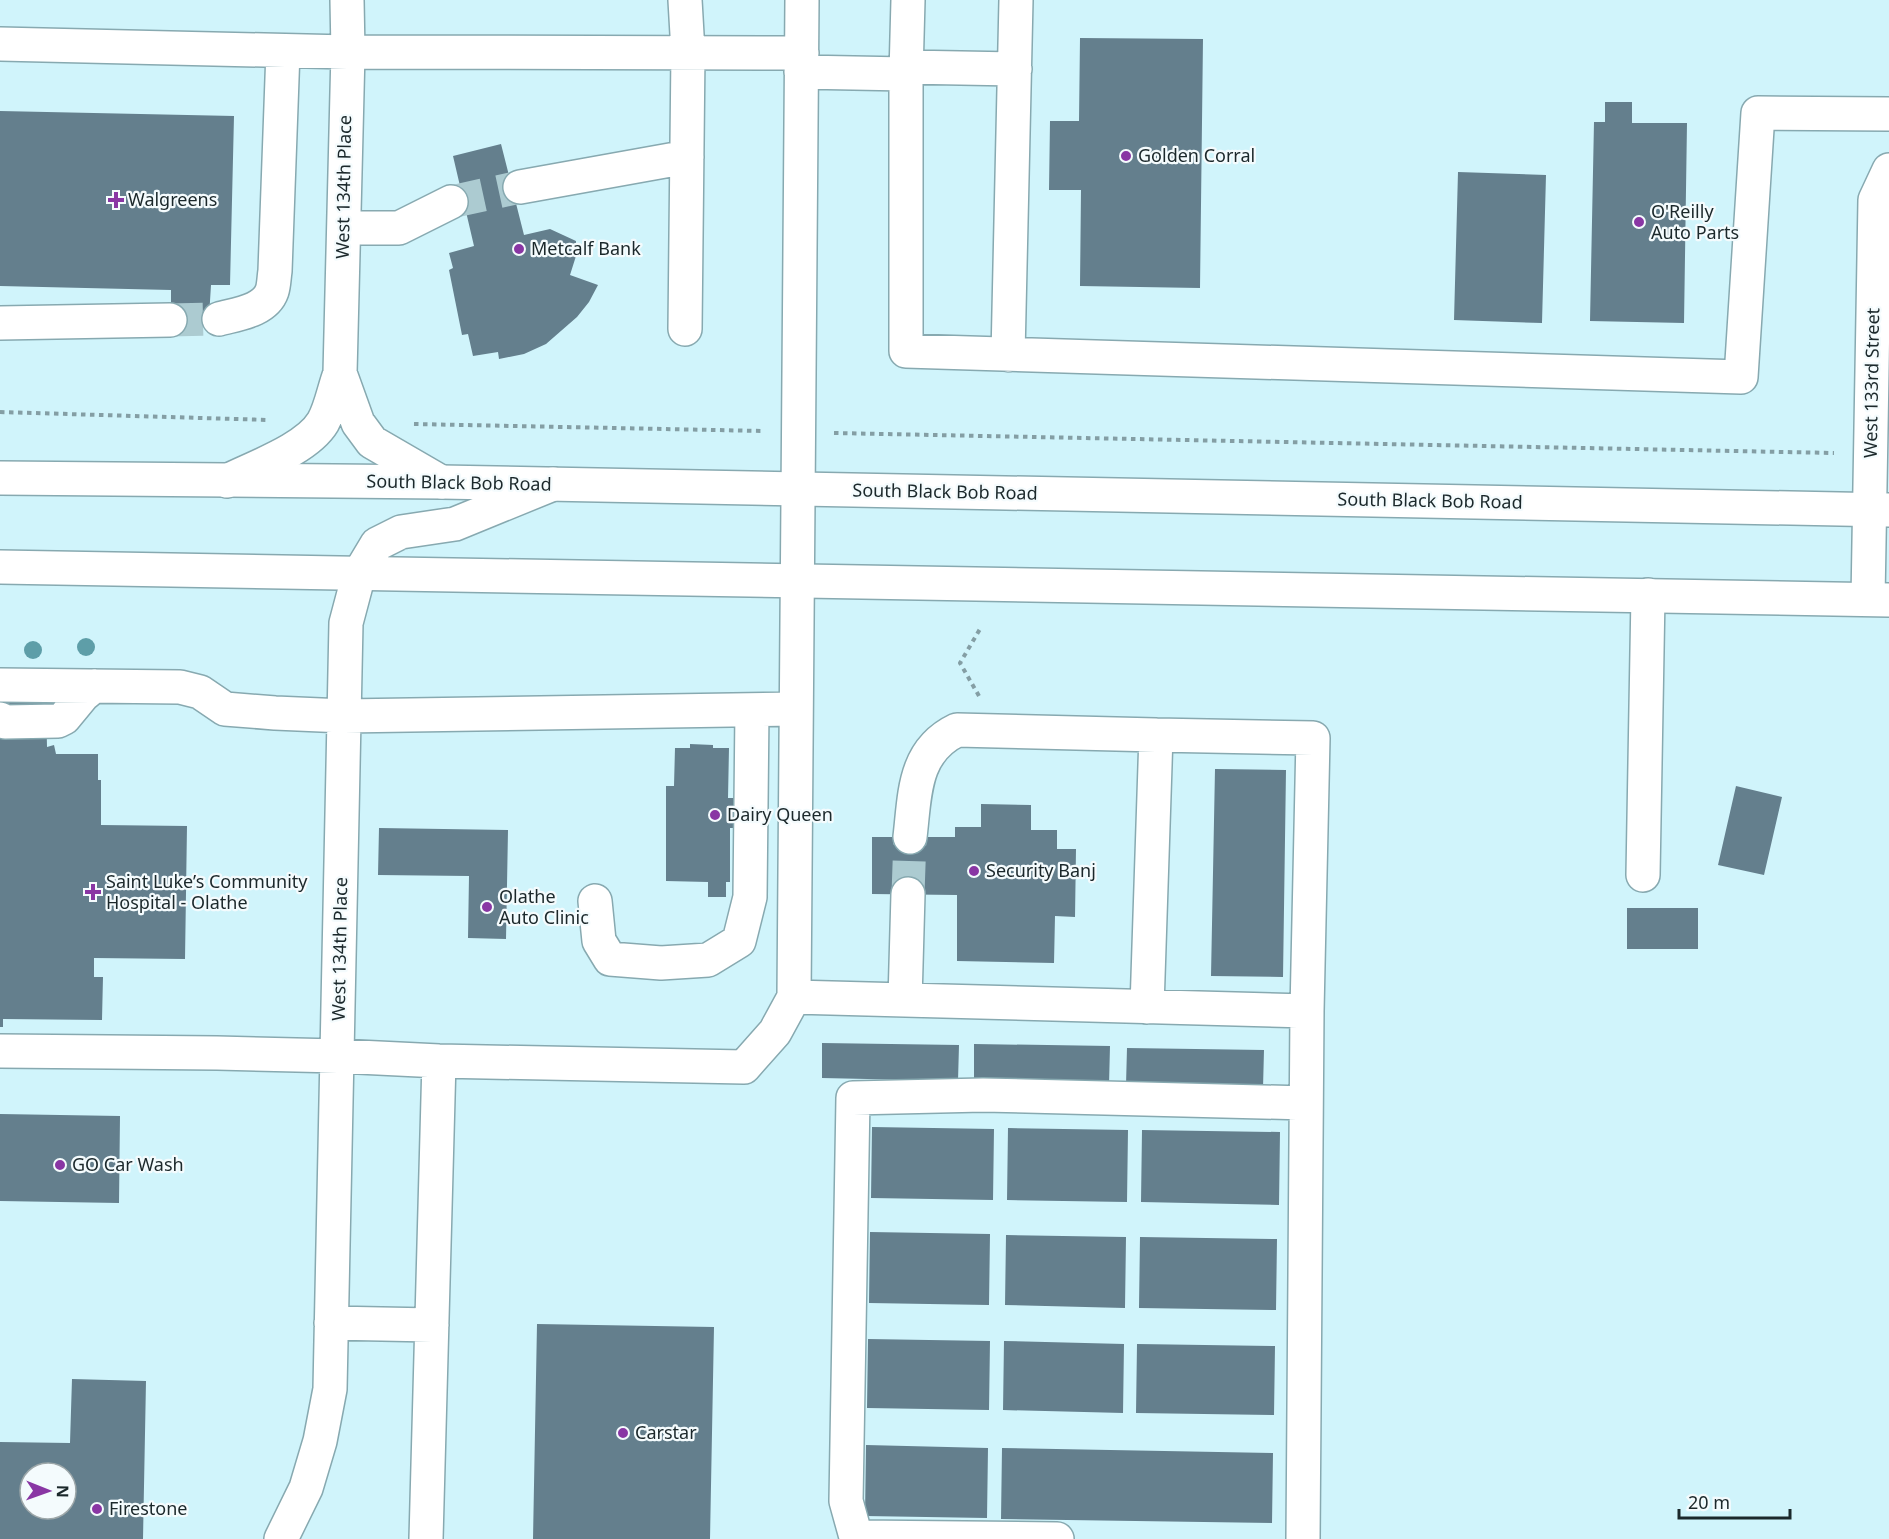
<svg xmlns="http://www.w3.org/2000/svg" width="1889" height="1539" viewBox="0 0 1889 1539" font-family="'Noto Sans',sans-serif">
<rect width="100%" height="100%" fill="#d0f4fb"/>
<path fill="#647f8d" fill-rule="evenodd" d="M1080,38L1203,39L1200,288L1080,286L1081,190H1049L1050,121H1079Z
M1605,102H1632V123H1687L1684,323L1590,321L1594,122H1605Z
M0,111L234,116L230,285H211L209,317L171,316V290L0,286Z
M501,144L524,235L550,229L576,241V256L570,275L598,285L589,302L577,317L546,344L524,354L499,359L498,352L473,356L468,334L462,335L449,270L453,268L449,253L474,246L453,156Z
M1458,172L1546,175L1542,323L1454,320Z
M0,702H46L47,747L54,745L56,754H98V780H101V825L187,826L185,959L94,958V977H103L102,1020L3,1019V1027H0Z
M690,744L713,745V748H729L728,798H763V828H730V882H726V897H708V882L666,881V786H674L675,748H690Z
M1215,769L1286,770L1283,977L1211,976Z
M1736,786L1782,797L1764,875L1718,865Z
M981,804L1031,805V830H1057V849H1076L1075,917L1055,916L1054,963L957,961V895L872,894V837H955V827H981Z
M379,828L508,830L506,939L468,938L469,876L378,875Z
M1627,908H1698V949H1627Z
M822,1043L959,1045L958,1081L822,1078Z
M974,1044L1110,1046L1109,1085L974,1083Z
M1127,1048L1264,1050L1263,1088L1126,1085Z
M0,1114L120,1116L119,1203L0,1201Z
M872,1127L994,1129L993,1200L871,1198Z
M1008,1128L1128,1130L1127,1202L1007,1200Z
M1142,1130L1280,1132L1279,1205L1141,1202Z
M870,1232L990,1234L989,1305L869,1303Z
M1006,1235L1126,1237L1125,1308L1005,1305Z
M1140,1237L1277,1239L1276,1310L1139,1308Z
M537,1324L714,1327L710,1539H533Z
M868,1339L990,1341L989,1410L867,1408Z
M1004,1341L1124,1344L1123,1413L1003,1410Z
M1137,1344L1275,1346L1274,1415L1136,1413Z
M72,1379L146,1381L143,1539H0V1442L70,1443ZM30,1473H66V1509H30Z
M866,1445L988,1448L987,1518L865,1516Z
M1002,1448L1273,1453L1272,1523L1001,1519Z"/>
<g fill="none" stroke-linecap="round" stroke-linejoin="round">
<path stroke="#accbd1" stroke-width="33" stroke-dasharray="33 16" stroke-linecap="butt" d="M451,202L520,187
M170,320L219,319
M908,894L910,837"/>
<defs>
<path id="minor" d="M685,0L688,52L685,329
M0,44L348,52L802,53
M906,67L1015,69
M801,72L906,74V351L1741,377L1758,113L1889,114
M906,74L908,0
M520,187L687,157
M344,228H399L451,202
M219,319C237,314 265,311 272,291C274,285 274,277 275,271L283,51
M0,323L170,320
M1008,355L1016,0
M340,373L358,423L372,442L441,482
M227,481C255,467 307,449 323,422C331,408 334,389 340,373L348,52L347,0
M1868,599L1875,200L1889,170
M0,685L180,687L200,692L225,709L275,713L344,716L796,709
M0,719L5,722L58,721L64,718L83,695L94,686
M1156,735L1313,738L1307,1011L1303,1539
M910,837C915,795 913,751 957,730L1156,735L1147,1007
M1643,875L1648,595
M595,901L599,941L610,959L661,963L708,960L739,941L750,897L752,710
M794,997L1307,1011
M905,1000L908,894
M0,1051L217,1053L338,1056L439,1061L744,1067L775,1032L794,997L802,0
M331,1323L432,1325
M281,1539L306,1488L320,1441L330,1389L346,623L359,574L377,544L401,532L455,524L553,484
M426,1539L439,1061
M1057,1539L856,1537L846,1501L853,1098L983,1095L1306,1103"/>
<path id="major" d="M0,478L441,482L1889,510
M0,567L1889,600"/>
</defs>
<use href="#minor" stroke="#87a9b0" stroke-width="36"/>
<use href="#major" stroke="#87a9b0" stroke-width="36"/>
<path stroke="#849ea4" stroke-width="4" stroke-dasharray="4.5 4.5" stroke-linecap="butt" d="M0,412L269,420
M414,424L764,431
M834,433L1834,453
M979,696L960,663L980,629"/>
<use href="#minor" stroke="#fff" stroke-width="33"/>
<use href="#major" stroke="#fff" stroke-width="33"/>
</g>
<g fill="#5e9ea8">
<circle cx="86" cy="647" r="9"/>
<circle cx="33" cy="650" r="9"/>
</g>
<g fill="#8936a4" stroke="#f4fbfd" stroke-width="2">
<circle cx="1126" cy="156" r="6"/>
<path d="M113 191h6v6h6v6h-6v6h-6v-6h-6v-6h6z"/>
<circle cx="1639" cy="222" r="6"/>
<circle cx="519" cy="249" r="6"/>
<circle cx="715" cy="815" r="6"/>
<circle cx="974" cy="871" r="6"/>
<path d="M90 883h6v6h6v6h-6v6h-6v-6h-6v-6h6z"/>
<circle cx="487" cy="907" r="6"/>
<circle cx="60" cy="1165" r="6"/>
<circle cx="623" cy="1433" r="6"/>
<circle cx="97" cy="1509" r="6"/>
</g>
<g text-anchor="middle" stroke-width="4.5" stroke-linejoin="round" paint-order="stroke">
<g font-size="18" fill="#1b282b" stroke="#f4fbfd" text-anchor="start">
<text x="1138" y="162">Golden Corral</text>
<text x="128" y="206">Walgreens</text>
<text x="1651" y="218">O'Reilly<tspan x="1651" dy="21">Auto Parts</tspan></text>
<text x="531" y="255">Metcalf Bank</text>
<text x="727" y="821">Dairy Queen</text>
<text x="986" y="877">Security Banj</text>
<text x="106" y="888">Saint Luke’s Community<tspan x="106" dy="21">Hospital - Olathe</tspan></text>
<text x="499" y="903">Olathe<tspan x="499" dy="21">Auto Clinic</tspan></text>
<text x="72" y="1171">GO Car Wash</text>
<text x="635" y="1439">Carstar</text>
<text x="109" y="1515">Firestone</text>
</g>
<g font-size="18" fill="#1b282b" stroke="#f4fbfd">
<text transform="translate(344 187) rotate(-89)" y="6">West 134th Place</text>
<text transform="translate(1872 383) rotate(-89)" y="6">West 133rd Street</text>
<text transform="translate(459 483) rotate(1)" y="6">South Black Bob Road</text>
<text transform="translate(945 492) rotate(1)" y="6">South Black Bob Road</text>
<text transform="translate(1430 501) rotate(1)" y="6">South Black Bob Road</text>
<text transform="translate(340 949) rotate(-89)" y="6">West 134th Place</text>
</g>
</g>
<g transform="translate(48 1491) rotate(91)"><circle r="28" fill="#f4fbfd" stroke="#9da7a9" stroke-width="1.5"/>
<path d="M0-4.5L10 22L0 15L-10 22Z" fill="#8936a4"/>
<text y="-9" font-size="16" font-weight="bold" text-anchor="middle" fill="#1b282b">N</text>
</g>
<path d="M1679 1509v9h111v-9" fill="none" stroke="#1b282b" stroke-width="3"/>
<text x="1688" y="1509" font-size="18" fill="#1b282b" stroke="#f4fbfd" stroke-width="4.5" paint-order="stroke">20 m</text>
</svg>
